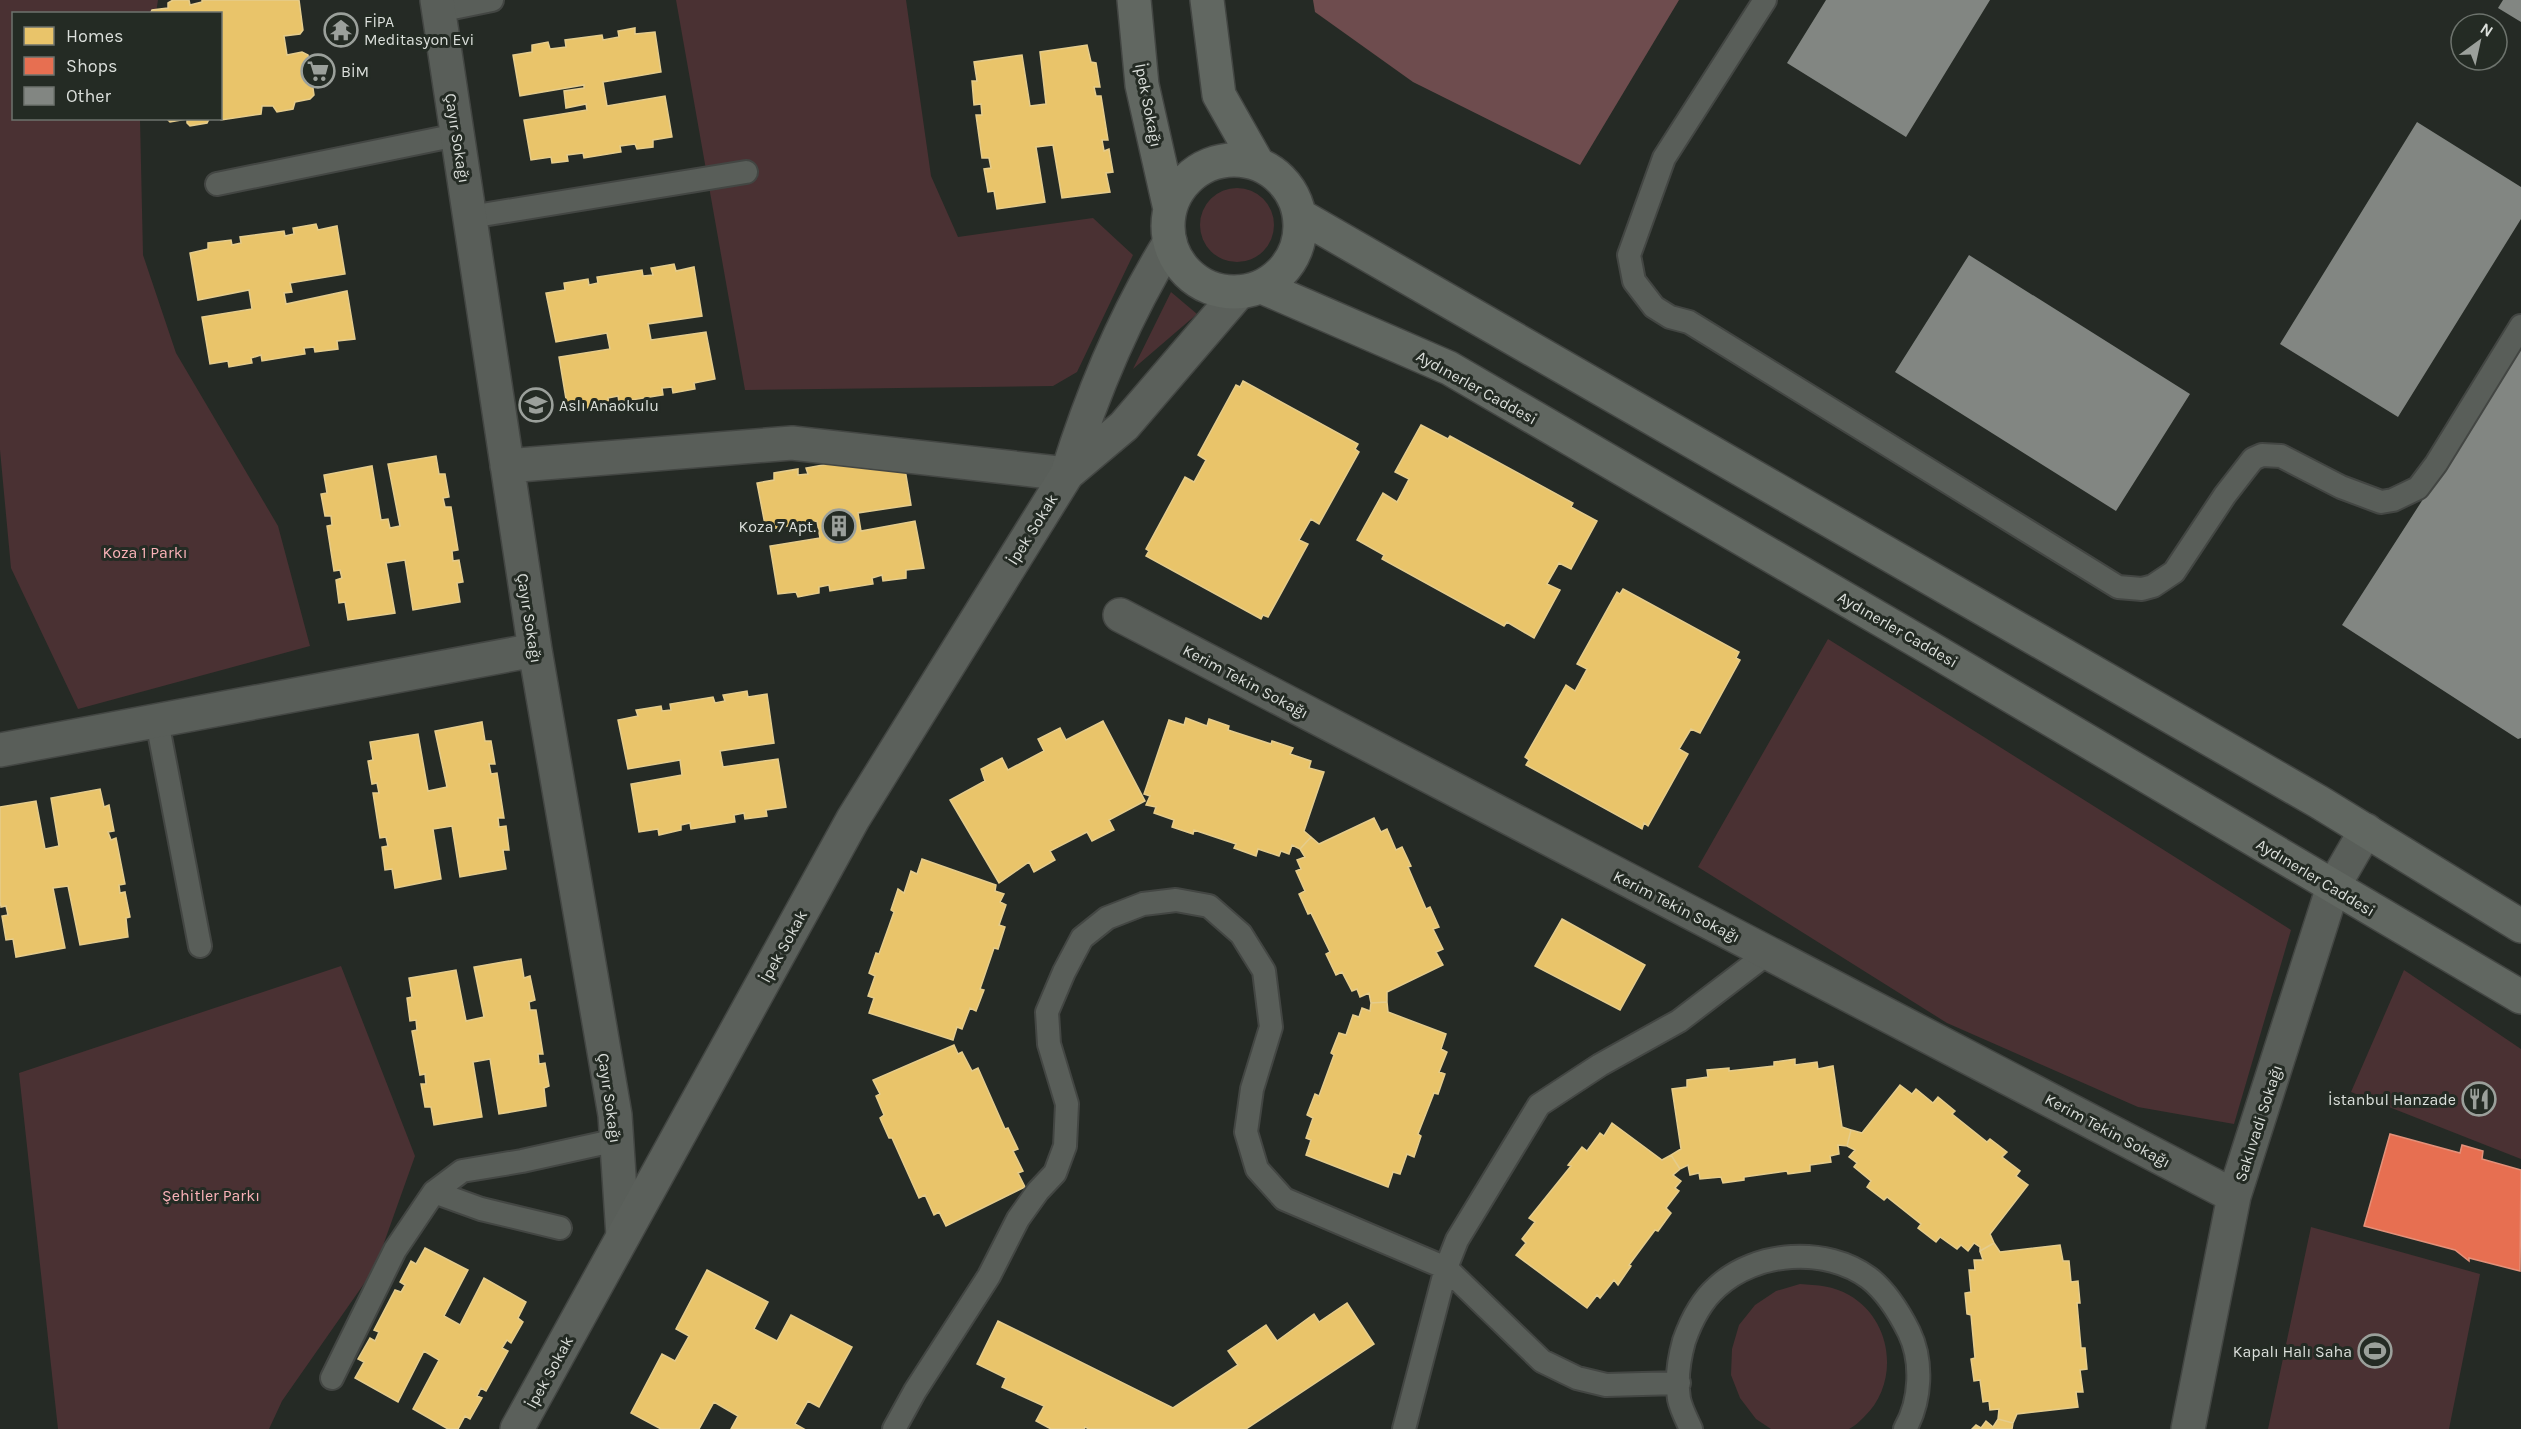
<svg xmlns="http://www.w3.org/2000/svg" width="2521" height="1429" viewBox="0 0 2521 1429" font-family="Karla,sans-serif">
<rect width="100%" height="100%" fill="#252a25"/>
<path fill="#4a3133" d="M0,0H158L156,13L14,14V118L140,119L143,255L176,353L278,526L310,646L78,709L11,568L0,450Z
M676,0H906L931,176L958,237L1093,218L1133,255L1077,372L1053,386L745,390Z
M1200 225a37 37 0 1 1 74 0a37 37 0 1 1-74 0Z
M1171,292L1197,314L1133,369Z
M1828,639L2291,930L2234,1124L2138,1107L1947,1023L1698,867Z
M341,966L415,1156L375,1268L282,1401L269,1429H58L19,1073Z
M2404,970L2521,1049V1159L2351,1092Z
M2311,1227L2480,1274L2449,1429H2268Z
M1800,1284C1817,1285 1834,1286 1849,1295C1893,1320 1900,1383 1864,1417C1859,1422 1855,1426 1849,1429H1771L1756,1419L1740,1398L1731,1375L1732,1349L1739,1325L1755,1305L1776,1291Z"/>
<path fill="#6e4c4e" d="M1313,0H1679L1580,165L1413,82L1315,12Z"/>
<path fill="#e9c46a" stroke="#e5cc8c" stroke-width="1.5" d="M173,0H189L190,5L202,2V0H299L303,30L300,34L284,36L287,55L302,52L308,55L314,95L310,99L295,102L293,109L277,112L273,106H262L261,114L221,120L220,119V14H150L152,10L168,8V3Z
M635,28V34L655,32L661,72L603,82L607,106L665,96L672,137L653,140V147L637,149L635,144L620,146L621,152L584,158L583,153L567,155L568,161L552,163L551,157L531,160L524,120L587,110L586,104L566,108L564,91L584,88V85L520,96L513,55L532,52V45L548,42L550,49L566,47L565,40L602,35L603,40L619,37L618,31Z
M1087,45L1091,62L1096,63L1100,87H1094L1096,96H1101L1108,140H1102L1104,151L1109,149L1113,172L1106,173L1110,192L1062,198L1053,145L1036,147L1045,202L997,209L994,191L988,192L984,169L991,168L989,158H982L976,115H982L981,104L974,105L972,81H977L974,62L1022,55L1030,106L1046,104L1040,52Z
M166,118H209V119L207,123L190,126L187,123V119L170,122Z
M316,224L318,230L337,226L345,274L290,283L292,292L284,293L286,304L347,291L355,339L337,341L338,349L315,352L314,347L304,348L305,354L262,361L261,355L251,358L252,363L229,367L228,361L210,364L202,317L252,309L249,290L198,300L190,253L208,249V243L231,240L232,245L241,243L240,237L284,231L285,236L294,234L293,228Z
M674,264L676,271L694,267L702,316L648,324L651,340L706,332L715,379L694,383L695,389L673,393L672,387L662,388L663,395L619,402L618,396L608,398L609,404L587,408L586,402L567,405L559,357L610,349L607,333L556,342L546,293L565,290L564,283L588,279L589,285L598,283L597,277L642,270L643,276L653,275L651,268Z
M1243,381L1358,444L1355,449L1359,452L1319,524L1311,519L1299,540L1308,544L1268,617L1263,615L1261,619L1146,556L1149,551L1146,549L1185,477L1194,482L1206,460L1198,455L1236,385L1240,387Z
M1421,425L1448,439L1450,436L1573,503L1571,507L1597,521L1571,569L1559,563L1547,584L1560,590L1534,638L1507,622L1504,626L1382,559L1384,555L1357,540L1383,493L1397,502L1409,479L1395,472Z
M436,456L439,474H445L449,497L443,498L445,507H451L458,550L452,551L453,561L459,560L463,582L457,583L460,602L413,610L405,560L386,563L395,613L348,620L345,602L339,603L336,580L342,578L340,570L334,571L327,526L332,525L331,516H325L321,494L327,493L324,475L372,466L381,520L388,519L390,528L400,526L388,464Z
M903,457L911,505L858,513L861,531L915,521L924,568L906,570V578L883,581L882,575L872,578L873,584L830,591L829,585L819,587V593L798,597L796,592L778,594L770,546L820,538L817,521L766,530L757,483L774,480V473L798,469V475L808,474L806,468L851,460Z
M1623,589L1739,652L1736,658L1740,660L1700,733L1691,729L1679,749L1688,754L1648,826L1644,823L1642,829L1526,765L1529,760L1525,757L1566,685L1575,691L1587,669L1577,664L1617,592L1620,594Z
M747,691L748,697L767,694L774,743L720,751L723,767L778,759L786,807L766,810L767,816L745,819L744,813L734,815L735,822L691,829L690,823L681,825V830L659,835L658,829L639,832L631,784L682,775L680,760L628,769L618,720L638,716L636,710L661,706L662,711L671,710L670,704L713,697L715,703L725,701L723,695Z
M1186,718L1207,726L1209,719L1229,726L1228,730L1271,744L1272,741L1293,748L1290,754L1311,761L1309,768L1324,772L1304,831L1311,837L1300,849L1292,845L1289,854L1281,851L1279,856L1258,849L1256,856L1234,848L1236,844L1194,830L1193,834L1172,827L1174,820L1154,813L1156,807L1146,805L1150,796L1144,794L1169,720L1184,725Z
M1103,721L1145,801L1109,820L1114,830L1092,841L1087,832L1050,851L1055,860L1034,872L1029,862L999,883L950,800L985,781L981,769L1002,758L1008,770L1044,751L1038,739L1060,728L1066,740Z
M482,722L485,741H491L495,764H489L491,774L497,773L504,818H498L499,827L506,826L509,850H503L506,869L460,877L452,826L433,829L441,879L395,888L392,869L385,870L382,847L388,846L386,837L380,838L373,793H379L377,783L372,784L368,761L373,760L370,742L418,734L428,791L447,787L435,731Z
M100,789L104,807L109,805L114,831L108,832L111,840L116,838L125,884L119,885L120,893L125,892L130,917L126,918L128,937L80,945L68,886L53,888L65,948L16,957L13,939L6,940L2,916L8,915L6,906L1,907L0,901V807L36,801L45,849L59,846L51,798Z
M1374,818L1381,832L1387,829L1396,850L1402,847L1411,866L1408,867L1426,909L1430,907L1439,927L1433,929L1443,949L1436,952L1443,965L1387,992V1002L1371,1003L1369,993L1360,997L1357,989L1352,991L1342,972L1336,975L1326,954L1330,952L1311,913L1308,914L1299,894L1305,891L1296,871L1301,869L1297,860L1305,857L1300,849L1311,837L1319,844Z
M922,859L996,885L995,891L1004,894L1000,902L1006,905L999,925L1005,927L998,949L994,948L980,989L984,990L976,1011L970,1008L962,1029L957,1027L953,1040L869,1013L874,998L868,996L875,976L869,973L876,953L879,954L894,912L891,910L898,889L904,893L911,871L917,874Z
M1562,919L1645,965L1620,1010L1535,966Z
M521,959L524,978L530,976L535,1000L529,1002L530,1010H536L543,1054H538L539,1064L545,1063L549,1086L544,1088L546,1106L499,1114L490,1059L473,1062L482,1117L434,1125L431,1107H425L421,1084H426L425,1074L420,1075L412,1031L417,1030L416,1020L410,1021L407,998L412,997L409,978L456,970L466,1021L484,1017L474,967Z
M1387,1002L1388,1012L1446,1034L1441,1049L1447,1052L1439,1072L1445,1074L1438,1094L1434,1093L1418,1134L1421,1136L1414,1157L1407,1154L1400,1174L1393,1172L1388,1187L1306,1155L1311,1140L1306,1138L1313,1118L1307,1115L1315,1094L1319,1096L1334,1055L1331,1053L1339,1033L1346,1035L1353,1015L1359,1017L1362,1008L1370,1011L1371,1003Z
M954,1045L958,1054L962,1052L972,1071L978,1068L1005,1129L1008,1128L1018,1149L1013,1151L1023,1171L1018,1173L1025,1187L946,1226L939,1212L934,1215L925,1195L919,1198L892,1138H889L880,1118L884,1115L876,1096L880,1094L873,1080Z
M1795,1059V1065L1817,1062L1818,1069L1833,1066L1842,1127L1851,1130L1847,1146L1838,1145L1839,1154L1830,1156L1831,1162L1810,1165V1171L1788,1174L1787,1171L1744,1177V1180L1723,1183L1721,1177L1700,1179L1699,1173L1690,1175L1688,1165L1680,1169L1671,1155L1681,1149L1672,1089L1687,1087V1080L1708,1077L1707,1070L1729,1068V1071L1774,1066V1062Z
M1900,1085L1912,1094L1916,1089L1933,1103L1938,1097L1955,1111L1952,1114L1987,1142L1990,1139L2007,1152L2002,1157L2020,1171L2016,1176L2028,1185L1990,1234L1994,1243L1980,1251V1247L1974,1243L1968,1251L1961,1245L1957,1249L1940,1237L1936,1242L1918,1228L1921,1224L1887,1197L1884,1200L1867,1187L1871,1181L1854,1167L1857,1163L1849,1157L1855,1150L1847,1146L1851,1130L1862,1133Z
M1612,1123L1662,1160L1671,1155L1680,1169L1673,1175L1681,1181L1675,1188L1679,1191L1666,1208L1671,1213L1658,1231L1655,1230L1629,1265L1631,1266L1618,1285L1614,1280L1600,1298L1597,1295L1587,1308L1516,1255L1526,1243L1522,1239L1535,1222L1529,1218L1571,1166L1568,1165L1582,1147L1587,1151L1600,1133L1604,1136Z
M1994,1243L2000,1252L2060,1245L2063,1261H2069L2071,1282L2078,1281L2080,1303H2077L2081,1348H2085L2087,1369L2080,1370L2083,1392H2076L2078,1407L2017,1414L2013,1423L1998,1419L1999,1409L1990,1410L1989,1401L1983,1402L1980,1380L1974,1381L1971,1359L1975,1358L1971,1315L1967,1314L1965,1293L1971,1292L1969,1270H1975L1974,1260H1983L1980,1251Z
M425,1248L468,1270L444,1316L460,1325L484,1278L526,1302L518,1318L523,1322L511,1343L507,1340L502,1348L508,1351L486,1391L481,1388L477,1396L482,1398L470,1419L465,1416L458,1429H448L413,1409L439,1360L424,1351L398,1402L355,1378L364,1362L358,1359L370,1338L375,1341L379,1332L374,1330L395,1290L401,1292L405,1285L400,1282L411,1261L416,1264Z
M707,1270L768,1302L754,1329L777,1341L791,1315L852,1347L819,1407L808,1401L795,1424L804,1429H731L738,1416L714,1402L699,1429H661L631,1413L662,1354L675,1361L689,1336L676,1329Z
M1347,1303L1374,1344L1246,1429H1089L1085,1427L1084,1429H1051L1036,1421L1044,1406L1002,1387L1006,1378L977,1364L998,1321L1173,1408L1238,1365L1228,1351L1266,1325L1277,1341L1314,1314L1319,1322Z
M1998,1419L2013,1423L2012,1429H1972L1976,1425L1981,1428L1986,1421L1993,1427Z"/>
<path fill="#e76f51" stroke="#e3917a" stroke-width="1.5" d="M2390,1134L2460,1153L2462,1145L2483,1151L2482,1159L2521,1170L2520,1271L2469,1258V1261L2455,1250L2364,1226Z"/>
<path fill="#828682" d="M1826,0H1990L1906,137L1787,63Z
M2503,0H2521V22L2498,8Z
M2417,122L2521,187V219L2398,417L2280,344Z
M1969,255L2190,394L2116,511L1895,372Z
M2521,347V738L2518,739L2342,625Z"/>
<g fill="none" stroke-linecap="round" stroke-linejoin="round">
<defs>
<path id="lane" d="M1765,0L1664,158L1629,255L1634,281L1654,307L1670,317L1689,322L2118,587L2142,589L2153,586L2174,572L2225,495L2253,459L2262,455L2281,456L2341,487L2381,502L2393,500L2418,488L2436,464L2521,326
M438,11L492,0
M217,184L457,135
M470,217L746,172
M157,721L200,946
M434,1192L481,1209L560,1228
M332,1378L395,1250L434,1192L462,1171L522,1161L617,1140
M894,1429L915,1391L989,1276L1018,1219L1038,1191L1055,1173L1065,1146L1067,1104L1049,1044L1047,1012L1064,972L1082,938L1107,918L1143,904L1176,900L1209,906L1241,934L1264,971L1271,1027L1252,1089L1246,1132L1257,1169L1284,1199L1446,1268L1542,1361L1577,1378L1606,1385L1679,1383
M1404,1429L1446,1268L1457,1240L1539,1105L1600,1065L1679,1021L1768,953
M1691,1429C1687,1420 1681,1409 1679,1399C1676,1380 1679,1359 1684,1341C1691,1321 1701,1301 1717,1287C1756,1251 1826,1246 1869,1278C1887,1292 1899,1312 1909,1332C1923,1361 1921,1401 1905,1429"/>
<path id="street" d="M437,0L535,650L615,1115L623,1236
M507,466L792,443L1067,474
M1120,615L2234,1196
M0,750L535,650
M2188,1429L2234,1196L2333,887L2366,830"/>
<path id="secondary" d="M1067,474L1124,426L1239,292
M517,1429L853,819L1067,474C1092,394 1126,313 1170,242"/>
<path id="primary" d="M1134,0L1142,85L1170,209
M1207,0L1219,95L1258,164
M1168 226a66 66 0 1 1 132 0a66 66 0 1 1-132 0Z
M1299,215L2319,802L2521,926
M1262,287L1449,368L1928,647L2521,997"/>
</defs>
<use href="#lane" stroke="#434643" stroke-width="26"/>
<use href="#street" stroke="#434643" stroke-width="36"/>
<use href="#secondary" stroke="#434643" stroke-width="36"/>
<use href="#primary" stroke="#434643" stroke-width="36"/>
<use href="#lane" stroke="#595e59" stroke-width="22"/>
<use href="#street" stroke="#595e59" stroke-width="33"/>
<use href="#secondary" stroke="#5b605b" stroke-width="33"/>
<use href="#primary" stroke="#616761" stroke-width="33"/>
</g>
<defs>
<symbol id="temple-ring" viewBox="-11 -11 22 22"><circle r="9.5" fill="#242b24" stroke="#9ba09b" stroke-width="1.5"/><path d="M0-6L5-2H3V0L6.5 2.5H4V6H1.5V3h-3V6H-4V2.5H-6.5L-3 0V-2H-5Z" fill="#9ba09b"/></symbol>
<symbol id="supermarket-ring" viewBox="-11 -11 22 22"><circle r="9.5" fill="#242b24" stroke="#9ba09b" stroke-width="1.5"/><path d="M-6-5.5h2.5l.6 2H6L4.5 2H-2.5L-4.4-4H-6ZM-1.5 3.2a1.3 1.3 0 1 0 .1 0ZM3 3.2a1.3 1.3 0 1 0 .1 0Z" fill="#9ba09b"/></symbol>
<symbol id="school-ring" viewBox="-11 -11 22 22"><circle r="9.5" fill="#242b24" stroke="#9ba09b" stroke-width="1.5"/><path d="M0-5L7-2L0 1L-7-2ZM-4 1L0 2.5L4 1V4Q0 6-4 4Z" fill="#9ba09b"/></symbol>
<symbol id="building-ring" viewBox="-11 -11 22 22"><circle r="9.5" fill="#242b24" stroke="#9ba09b" stroke-width="1.5"/><path d="M-4-6H4V6H1V3H-1V6H-4ZM-2.5-4.3h1.7v1.8h-1.7ZM.8-4.3h1.7v1.8H.8ZM-2.5-1h1.7V.8h-1.7ZM.8-1h1.7V.8H.8Z" fill="#9ba09b"/></symbol>
<symbol id="restaurant-ring" viewBox="-11 -11 22 22"><circle r="9.5" fill="#242b24" stroke="#9ba09b" stroke-width="1.5"/><path d="M-5-6h1v4h1v-4h1v4h1v-4h1v5L-1.5 .5V6h-2V.5L-5-1ZM5-6V6H3V1.5H1.5Q1.5-4 5-6Z" fill="#9ba09b"/></symbol>
<symbol id="stadium-ring" viewBox="-11 -11 22 22"><circle r="9.5" fill="#242b24" stroke="#9ba09b" stroke-width="1.5"/><path d="M0-5a6.5 5 0 1 0 0 10a6.5 5 0 1 0 0-10ZM-3.5-1.8h7v3.6h-7Z" fill="#9ba09b"/></symbol>
</defs>
<g fill-rule="evenodd">
<use href="#temple-ring" x="322" y="11" width="38" height="38"/>
<use href="#supermarket-ring" x="299" y="52" width="38" height="38"/>
<use href="#school-ring" x="517" y="386" width="38" height="38"/>
<use href="#building-ring" x="820" y="507" width="38" height="38"/>
<use href="#restaurant-ring" x="2460" y="1080" width="38" height="38"/>
<use href="#stadium-ring" x="2356" y="1332" width="38" height="38"/>
</g>
<g text-anchor="middle" stroke-width="6" stroke-linejoin="round" paint-order="stroke">
<g font-size="16" fill="#dbdfdb" stroke="#242b24" text-anchor="start">
<text x="364" y="27">FİPA<tspan x="364" dy="18">Meditasyon Evi</tspan></text>
<text x="341" y="77">BİM</text>
<text x="559" y="411">Aslı Anaokulu</text>
<text x="816" y="532" text-anchor="end">Koza 7 Apt.</text>
<text x="2456" y="1105" text-anchor="end">İstanbul Hanzade</text>
<text x="2352" y="1357" text-anchor="end">Kapalı Halı Saha</text>
</g>
<g font-size="16" fill="#dbdfdb" stroke="#242b24">
<text transform="translate(1149 105) rotate(79)" y="6">İpek Sokağı</text>
<text transform="translate(458 138) rotate(81)" y="6">Çayır Sokağı</text>
<text transform="translate(1477 387) rotate(29)" y="6">Aydınerler Caddesi</text>
<text transform="translate(1032 529) rotate(-58)" y="6">İpek Sokak</text>
<text transform="translate(530 618) rotate(81)" y="6">Çayır Sokağı</text>
<text transform="translate(1898 629) rotate(30)" y="6">Aydınerler Caddesi</text>
<text transform="translate(1246 681) rotate(28)" y="6">Kerim Tekin Sokağı</text>
<text transform="translate(2316 877) rotate(31)" y="6">Aydınerler Caddesi</text>
<text transform="translate(1677 906) rotate(27)" y="6">Kerim Tekin Sokağı</text>
<text transform="translate(783 946) rotate(-61)" y="6">İpek Sokak</text>
<text transform="translate(610 1098) rotate(82)" y="6">Çayır Sokağı</text>
<text transform="translate(2258 1123) rotate(-72)" y="6">Saklıvadi Sokağı</text>
<text transform="translate(2108 1130) rotate(28)" y="6">Kerim Tekin Sokağı</text>
<text transform="translate(549 1372) rotate(-61)" y="6">İpek Sokak</text>
</g>
<g font-size="16" fill="#fab2b8" stroke="#242b24">
<text x="145" y="558">Koza 1 Parkı</text>
<text x="211" y="1201">Şehitler Parkı</text>
</g>
</g>
<rect x="12" y="12" width="210" height="108" fill="#242b24" stroke="#6d736d" stroke-width="1.5"/>
<rect x="24" y="27" width="30" height="18" fill="#e9c46a" stroke="#6d736d" stroke-width="1.5"/>
<text x="66" y="42" font-size="18" fill="#dbdfdb">Homes</text>
<rect x="24" y="57" width="30" height="18" fill="#e76f51" stroke="#6d736d" stroke-width="1.5"/>
<text x="66" y="72" font-size="18" fill="#dbdfdb">Shops</text>
<rect x="24" y="87" width="30" height="18" fill="#828682" stroke="#6d736d" stroke-width="1.5"/>
<text x="66" y="102" font-size="18" fill="#dbdfdb">Other</text>
<g transform="translate(2479 42) rotate(33)"><circle r="28" fill="#242b24" stroke="#6d736d" stroke-width="1.5"/>
<path d="M0-4.5L10 22L0 15L-10 22Z" fill="#9ba09b"/>
<text y="-9" font-size="16" font-weight="bold" text-anchor="middle" fill="#dbdfdb">N</text>
</g>
</svg>
